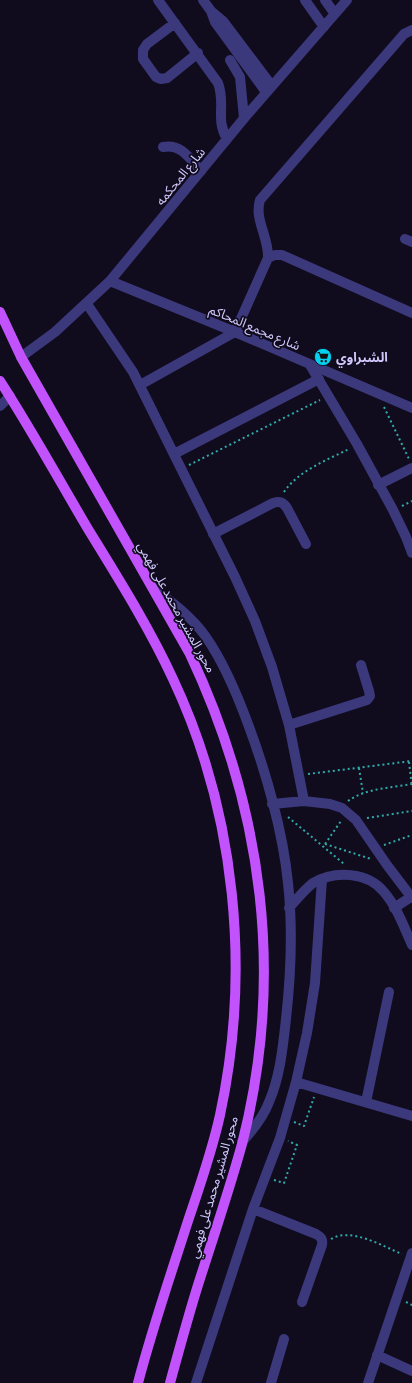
<svg xmlns="http://www.w3.org/2000/svg" width="412" height="1383" viewBox="0 0 412 1383" font-family="'Asap Condensed','Noto Sans Arabic',sans-serif">
<rect width="100%" height="100%" fill="#100c1d"/>
<g fill="none" stroke-linecap="round" stroke-linejoin="round">
<path stroke="#2faca9" stroke-width="2" stroke-dasharray="2 3" stroke-linecap="butt" d="M384,407L409,459
M189,465L320,400
M284,492C298,471 327,460 349,449
M402,506L412,501
M409,762L412,787
M359,768L363,793
M308,774L412,761
M348,801C366,788 391,788 412,784
M288,817L344,864
M367,818L412,811
M325,844L371,859
M325,844L341,821
M384,845L412,835
M294,1122L304,1126L314,1097
M274,1180L284,1183L297,1145L288,1141
M331,1239C351,1227 382,1246 402,1254
M406,1302L412,1305"/>
<path stroke="#3c387c" stroke-width="10" d="M158,0L218,83C226,104 215,119 227,139
M203,0L211,11L215,22L266,92
M305,0L324,27
M325,0L335,14
M211,11L223,21L272,86
M175,23L147,44L143,50V59L156,77L161,79L167,78L198,53
M230,60L240,77L244,118
M163,147C181,143 190,159 201,171
M405,239L412,242
M268,258L275,255H282L412,313
M110,281L235,332L412,408
M87,304L133,372L235,577L255,621L272,667L289,725L304,801
M21,357L55,332L110,281L246,116L347,0
M310,365L357,444L393,510L406,537L412,553
M140,385L235,332L268,258C269,237 254,220 260,200L404,34L412,30
M0,406L10,396
M174,454L319,379
M378,485L412,468
M213,534L273,503C280,501 283,502 287,508L306,544
M153,588C172,602 192,617 206,637C224,663 237,694 248,724C266,772 283,832 288,883C293,928 291,974 286,1019C283,1046 280,1077 269,1102C263,1118 253,1130 242,1142
M289,725L367,700L370,696L369,691L361,665
M272,804L304,801L330,804L342,808L356,820L387,865L412,898
M289,908C297,899 304,890 313,883C335,870 368,872 384,892C397,907 404,927 412,945
M394,908L411,897
M296,1082L412,1116
M366,1102L389,992
M253,1209L316,1234C321,1237 323,1239 322,1245L302,1302
M377,1355L412,1371
M196,1383L253,1209L280,1138L296,1082L307,1033L315,983L322,879
M271,1383L284,1339
M368,1383L412,1253"/>
<path stroke="#c253fc" stroke-width="10" d="M0,312L21,357L190,654C263,809 285,976 242,1144C229,1191 213,1238 198,1285C188,1317 179,1350 170,1383
M0,381C31,429 59,480 88,529C118,578 149,627 173,679C236,813 251,971 220,1115C212,1152 199,1188 187,1224C170,1277 152,1329 138,1383"/>
</g>
<defs>
<symbol id="supermarket-disc" viewBox="-11 -11 22 22"><circle r="9.5" fill="#04d1ef" stroke="#100c1d"/><path d="M-6-5.5h2.5l.6 2H6L4.5 2H-2.5L-4.4-4H-6ZM-1.5 3.2a1.3 1.3 0 1 0 .1 0ZM3 3.2a1.3 1.3 0 1 0 .1 0Z" fill="#111"/></symbol>
</defs>
<g fill-rule="evenodd">
<use href="#supermarket-disc" x="313" y="347" width="20" height="20"/>
</g>
<g text-anchor="middle" stroke-width="3.5" stroke-linejoin="round" paint-order="stroke">
<g font-size="13" fill="#d1c9fe" stroke="#100c1d">
<text transform="translate(180 176) rotate(-51)" y="5">شارع المحكمه</text>
<text transform="translate(255 327) rotate(23)" y="5">شارع مجمع المحاكم</text>
<text transform="translate(177 607) rotate(61)" y="5">محور المشير محمد على فهمي</text>
<text transform="translate(213 1187) rotate(-74)" y="5">محور المشير محمد على فهمي</text>
</g>
<g font-size="13" font-weight="bold" fill="#d1c9fe" stroke="#100c1d" text-anchor="start">
<text x="336" y="362">الشبراوي</text>
</g>
</g>
</svg>
